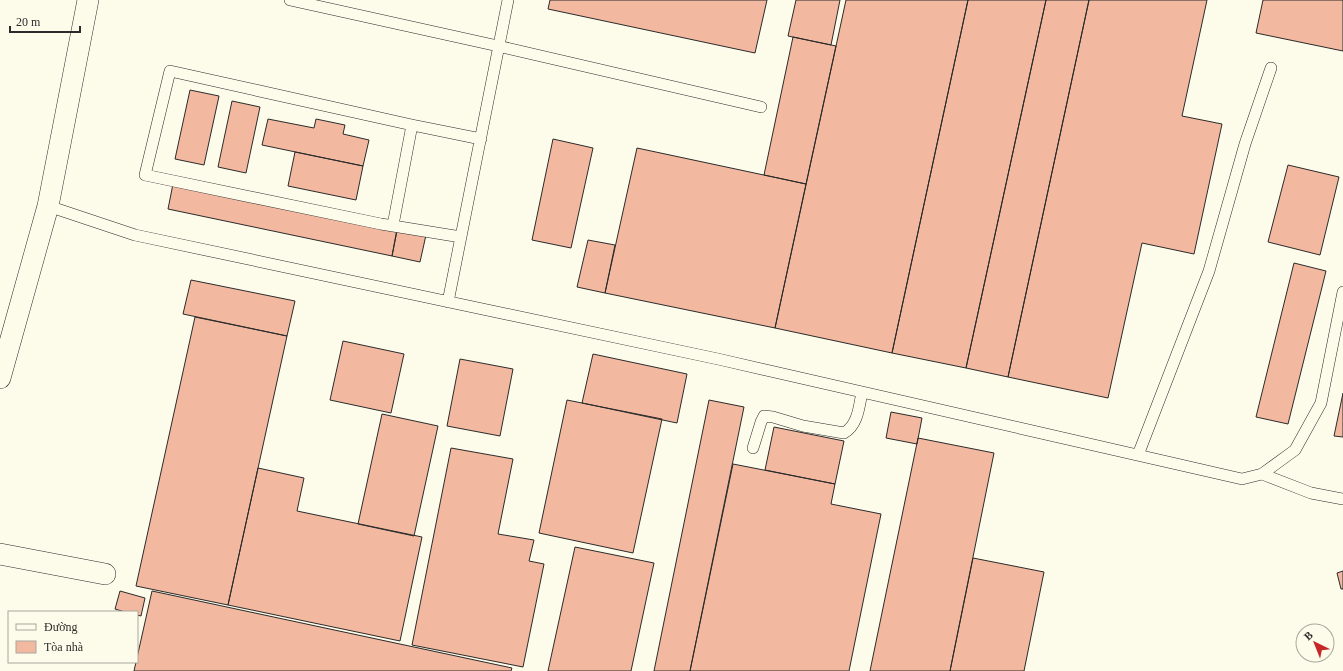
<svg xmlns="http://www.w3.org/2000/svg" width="1343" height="671" viewBox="0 0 1343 671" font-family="'Times New Roman',serif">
<rect width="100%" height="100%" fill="#fdfbea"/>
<path fill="#f2b8a0" stroke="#2b2b2b" d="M550,0H767L755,53L548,9Z
M796,0H840L831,45L788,36Z
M846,0H968L892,353L775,328Z
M968,0H1046L966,368L892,353Z
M1046,0H1089L1008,377L966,368Z
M1089,0H1207L1182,116L1222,124L1194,254L1142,243L1108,398L1008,377Z
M1263,0H1343V51L1256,33Z
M793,37L836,46L806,184L764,175Z
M190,90L219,96L204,165L175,159Z
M232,101L260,107L246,173L218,167Z
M268,119L314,128L316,119L345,125L343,134L369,140L363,166L262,145Z
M553,139L593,148L571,248L532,240Z
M637,148L806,184L775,328L605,293Z
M295,152L363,166L356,200L288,186Z
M1288,165L1339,177L1320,255L1268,242Z
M173,184L397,231L392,256L168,209Z
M397,229L426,235L420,262L392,256Z
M588,240L615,245L605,293L577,287Z
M1294,263L1326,271L1288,424L1256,417Z
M191,280L295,301L287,336L183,314Z
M195,317L287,336L228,605L136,586Z
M343,341L404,354L391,413L330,400Z
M593,354L687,374L677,423L582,403Z
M460,359L513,369L500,436L447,426Z
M1343,393V437L1334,436Z
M567,400L662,419L633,553L539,533Z
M709,400L744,407L690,671H654Z
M891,412L922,418L917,444L886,438Z
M382,414L438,426L414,536L358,524Z
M774,427L844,441L835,484L765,470Z
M918,438L994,453L950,671H870Z
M451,448L513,459L498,534L534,540L529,561L544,564L523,667L412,645Z
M733,464L835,484L831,504L881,514L849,671H690Z
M258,468L304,478L297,511L422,537L400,641L228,605Z
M575,547L654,563L631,671H548Z
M973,558L1044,572L1024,671H950Z
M1343,571V589H1341L1337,573Z
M120,591L145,598L141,616L137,615V612H125L115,609Z
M152,591L512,668L511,671H134Z"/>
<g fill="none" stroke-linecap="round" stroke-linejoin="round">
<defs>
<path id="service" d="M290,0L498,46L761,107
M48,206L135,235L718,359L1242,479L1262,474L1295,450L1321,403L1343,292
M393,225L412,125
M461,237L381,224L145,175L170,71L412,125L481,139
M448,302L508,0
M753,448L761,422L764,416L773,417L803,426L844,433C858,425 859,407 862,392
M1138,455L1209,271L1245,144L1271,68
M1262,474L1311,493L1343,499"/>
<path id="minor" d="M0,378L48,206L88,0
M0,554L105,574"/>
</defs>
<use href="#service" stroke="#2b2b2b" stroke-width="12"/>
<use href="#minor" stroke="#2b2b2b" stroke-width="22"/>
<use href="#service" stroke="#fdfbea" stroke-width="11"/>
<use href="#minor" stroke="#fdfbea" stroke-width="21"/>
</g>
<rect x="8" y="611" width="130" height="52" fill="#fdfbea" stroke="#a9a89e"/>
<rect x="16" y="624" width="20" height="6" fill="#fdfbea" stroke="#a9a89e"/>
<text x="44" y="631" font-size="12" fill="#2b2b2b">Đường</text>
<rect x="16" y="641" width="20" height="12" fill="#f2b8a0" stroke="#a9a89e"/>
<text x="44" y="651" font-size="12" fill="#2b2b2b">Tòa nhà</text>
<g transform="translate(1315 643) rotate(317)"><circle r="19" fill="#fdfbea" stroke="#a9a89e"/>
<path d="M0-3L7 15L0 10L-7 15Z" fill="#c62828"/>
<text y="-6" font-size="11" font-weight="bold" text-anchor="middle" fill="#2b2b2b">B</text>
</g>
<path d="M10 26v6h70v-6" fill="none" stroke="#2b2b2b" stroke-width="2"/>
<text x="16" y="26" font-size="12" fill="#2b2b2b" stroke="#fdfbea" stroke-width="3" paint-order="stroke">20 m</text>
</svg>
